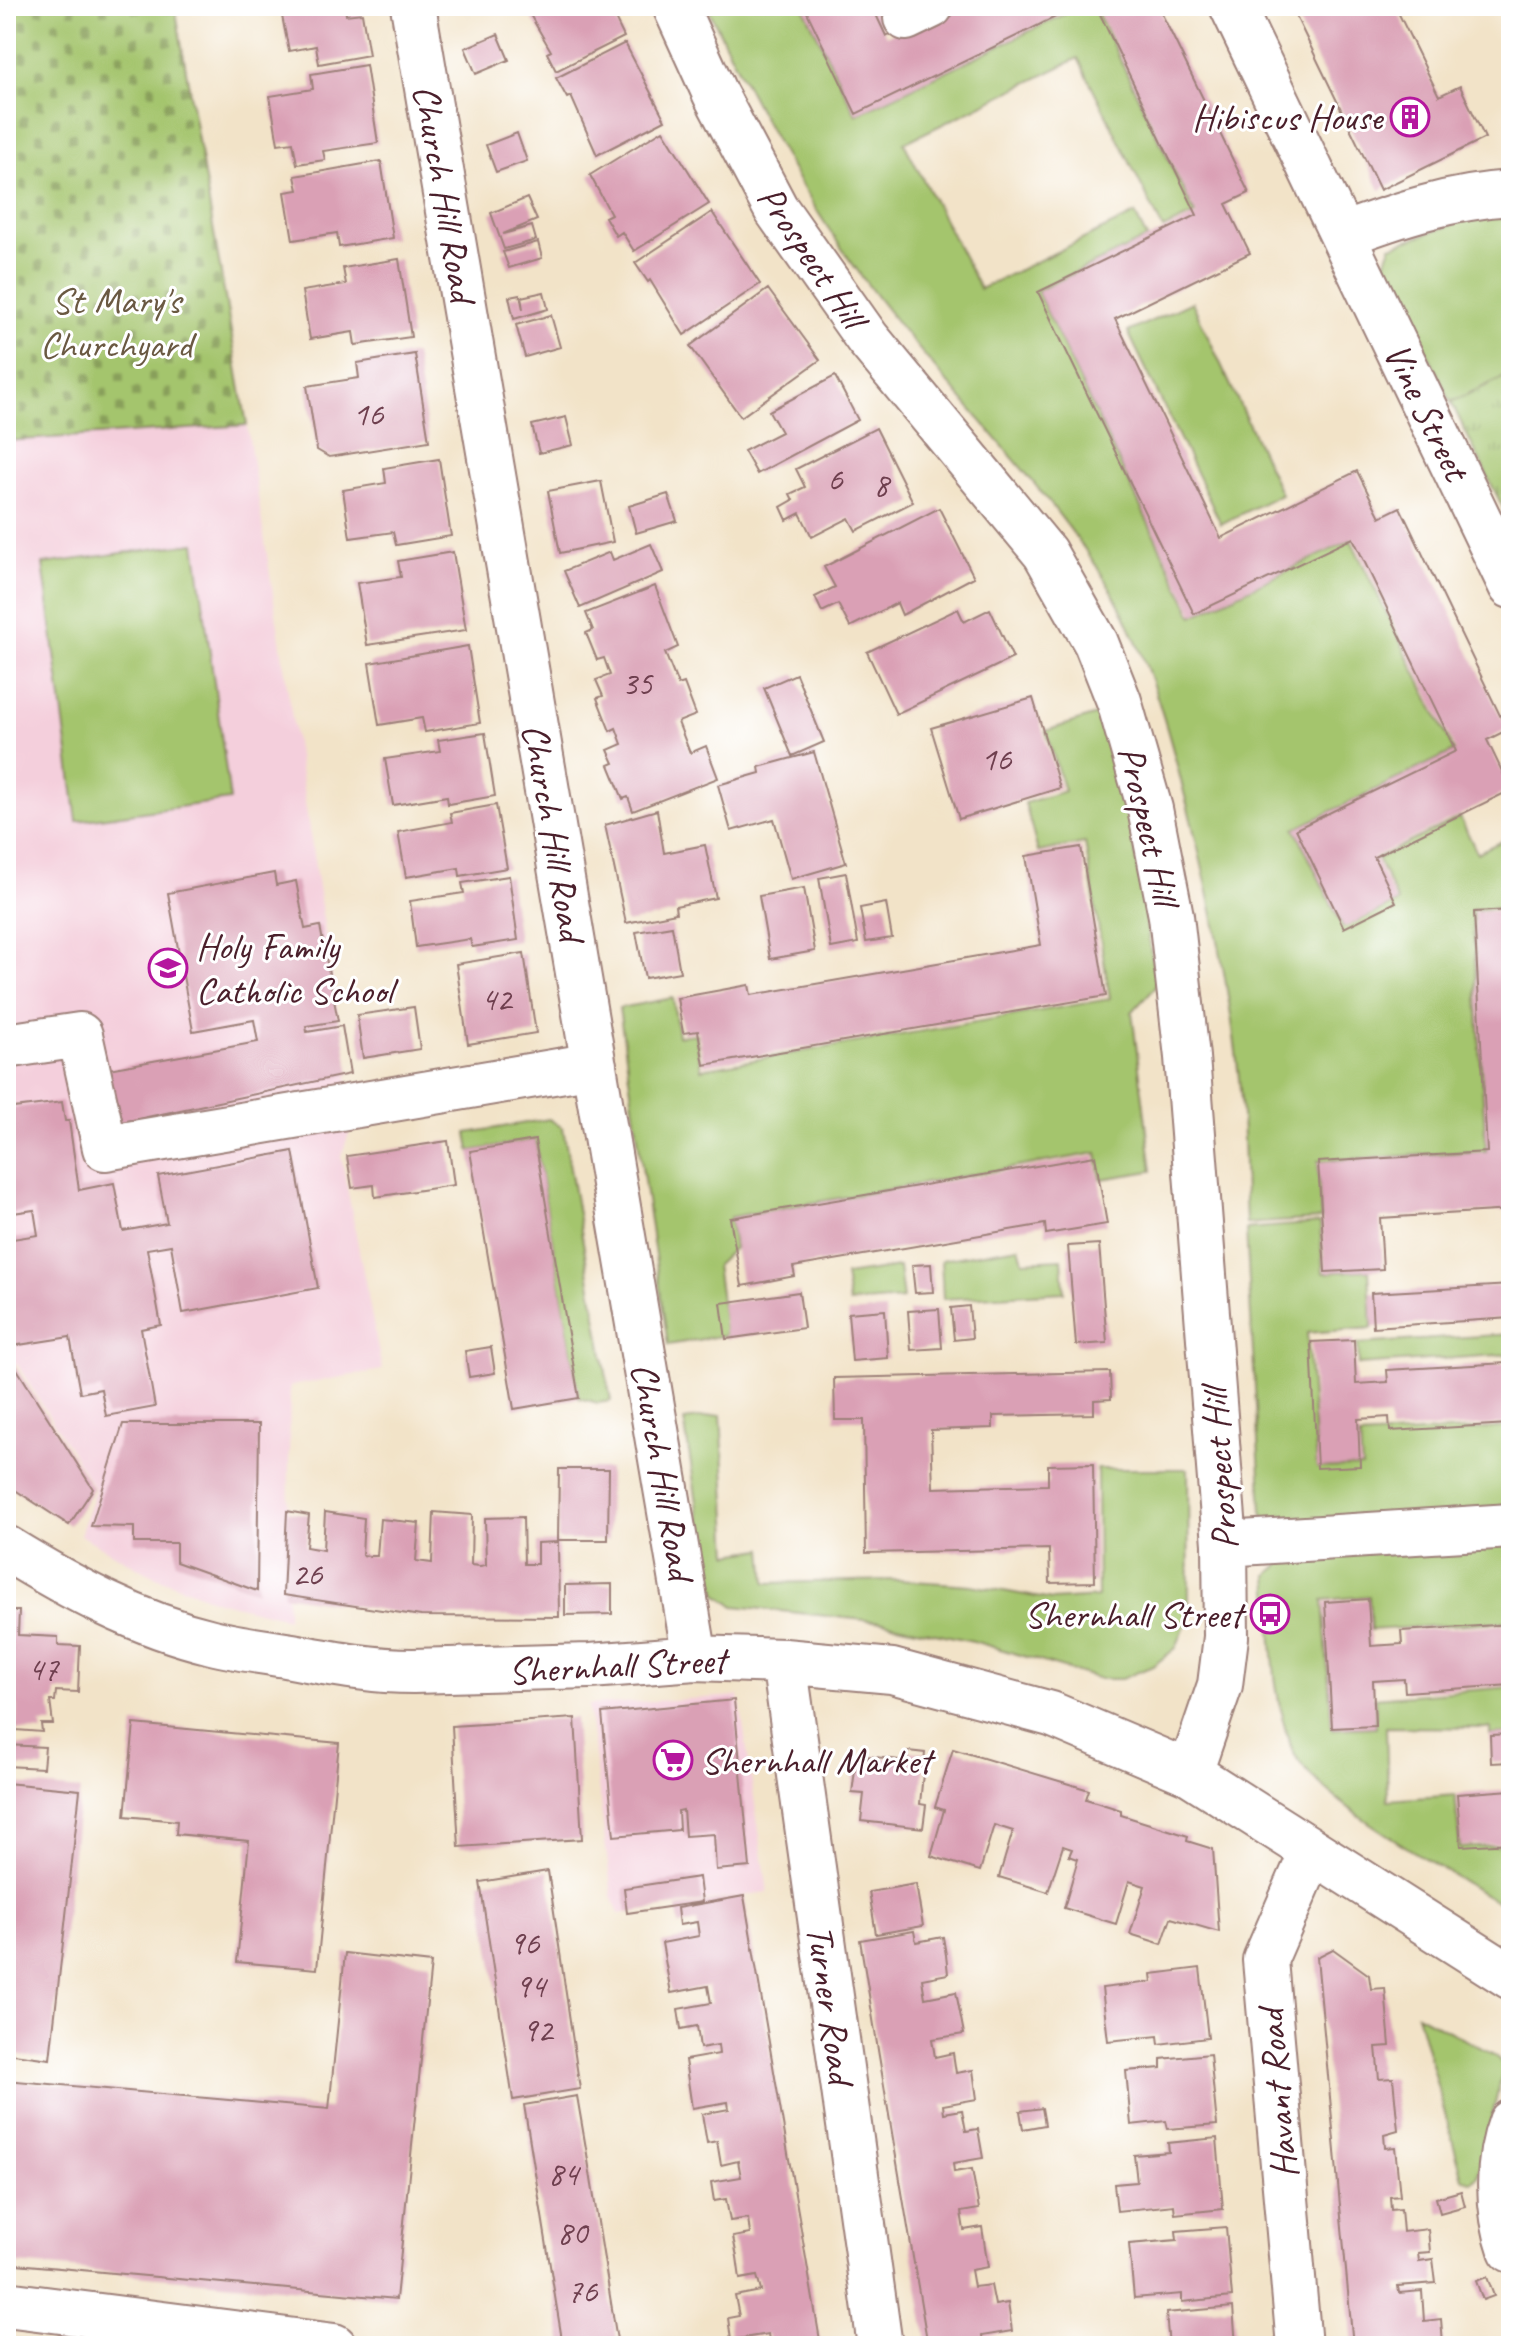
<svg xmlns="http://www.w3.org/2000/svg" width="1517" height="2352" viewBox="0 0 1517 2352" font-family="Caveat,sans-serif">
<defs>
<pattern id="cemetery-stones" width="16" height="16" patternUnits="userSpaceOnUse" patternTransform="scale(2)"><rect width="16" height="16" fill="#a4c56d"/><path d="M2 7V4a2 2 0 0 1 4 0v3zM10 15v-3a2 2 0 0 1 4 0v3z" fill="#889f5a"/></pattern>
<pattern id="park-tufts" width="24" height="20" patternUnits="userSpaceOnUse" patternTransform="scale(2)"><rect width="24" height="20" fill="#a4c56d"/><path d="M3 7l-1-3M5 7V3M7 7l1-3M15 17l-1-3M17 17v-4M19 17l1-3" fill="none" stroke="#889f5a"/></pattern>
</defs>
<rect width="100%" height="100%" fill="#fff"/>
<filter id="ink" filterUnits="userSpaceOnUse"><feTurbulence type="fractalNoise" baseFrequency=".0125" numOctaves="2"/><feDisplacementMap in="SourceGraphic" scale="16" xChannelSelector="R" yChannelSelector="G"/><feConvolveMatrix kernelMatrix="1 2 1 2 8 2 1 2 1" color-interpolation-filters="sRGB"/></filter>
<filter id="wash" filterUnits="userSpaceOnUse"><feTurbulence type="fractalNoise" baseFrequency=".006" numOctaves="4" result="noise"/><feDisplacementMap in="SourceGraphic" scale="32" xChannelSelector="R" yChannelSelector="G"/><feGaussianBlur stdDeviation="1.8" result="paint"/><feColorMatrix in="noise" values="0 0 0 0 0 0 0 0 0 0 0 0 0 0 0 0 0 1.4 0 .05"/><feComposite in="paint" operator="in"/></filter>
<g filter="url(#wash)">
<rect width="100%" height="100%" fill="#f2e3c8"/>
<path fill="#f4cfdc" d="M247,425L354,1120L341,1156L382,1370L290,1386L287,1618L217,1601L151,1575L80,1535L95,1490L17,1364L6,1371V441Z
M739,1696L768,1892L619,1914L612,1896L588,1705Z"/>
<path fill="#a4c56d" stroke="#77724c" stroke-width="2" d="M707,6H803L856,115L1082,6H1094L1195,214L1163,229L1078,58L904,143L980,289L1135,214L1147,238L1037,291L1193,616L1351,540L1454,751L1295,829L1343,928L1398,902L1377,858L1460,817L1477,853L1504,840L1511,853V908L1472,910L1486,1151L1318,1161L1321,1219L1246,1224C1244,1183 1244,1141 1241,1100C1232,992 1208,882 1180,777C1162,706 1138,629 1097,567C1030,467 940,382 868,285C804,200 753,102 707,6Z
M1511,213V374L1451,402L1385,263L1391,246L1480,215Z
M1192,302L1281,494L1221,524L1128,332Z
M195,543L230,800L77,821L43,564Z
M1099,714L1131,824L1156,986L1132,1012L1152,1171L1101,1179L1097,1153L730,1217L734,1248L716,1265L726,1335L668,1345L619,1008L673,998L678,1036L696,1034L701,1069L1110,999L1085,843L1038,852L1025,803L1064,791L1046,731Z
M549,1119L563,1128L611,1401L598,1403L579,1398L535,1140L470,1151L467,1133Z
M1320,1223L1323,1273L1369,1270L1372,1328L1307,1333L1317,1468L1362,1467L1360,1437L1511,1427V1621L1371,1630L1369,1596L1323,1600L1332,1729L1376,1727L1375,1698L1511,1687V1734L1490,1735V1728L1386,1727L1388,1800L1455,1795L1460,1848L1511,1845V1910C1461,1879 1313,1800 1292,1749C1271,1695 1272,1632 1268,1575L1281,1563L1278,1525L1265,1520L1262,1511L1246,1229Z
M1019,1247L1023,1261L1062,1259L1064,1292L943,1299L941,1260Z
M899,1267L903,1299L849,1303L845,1275Z
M1511,1334V1354L1359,1365L1358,1344Z
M721,1415L729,1554L763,1549L766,1583L898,1580L971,1585L1052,1600L1098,1597L1097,1469H1188L1189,1615L1176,1648L1153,1666L1121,1679H1100L973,1641L883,1622L734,1606L717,1594L708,1572L684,1420Z
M1417,2014L1494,2055L1504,2065L1478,2177L1472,2183L1463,2178Z"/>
<path fill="url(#cemetery-stones)" stroke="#77724c" stroke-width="2" d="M6,6H175L247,425L6,441Z"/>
<path fill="url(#park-tufts)" stroke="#77724c" stroke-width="2" d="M1511,374V524L1451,402Z"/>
<g id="blocks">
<path fill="#daa0b5" d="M280,6H345L346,15L362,13L369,55L319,64L316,46L289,51Z
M525,6H609L624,37L556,71L547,53L551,51Z
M804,6H872L886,36L947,6H1078L856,114Z
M1096,6H1158L1249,193L1226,204L1250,253L1115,319L1221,538L1357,471L1380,517L1400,507L1507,730L1487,740L1511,790L1374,857L1396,902L1344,928L1296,829L1456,751L1353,538L1194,614L1060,338L1038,292L1197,215Z
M1291,6H1395L1439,96L1460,86L1485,138L1380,190Z
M498,34L509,60L476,74L465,48Z
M625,43L665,120L597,155L571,96L567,98L556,78Z
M366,65L378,143L323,151L325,160L297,164L293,142L278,144L270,96L313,89L311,74Z
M663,130L709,204L634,251L622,232L616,236L605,217L611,214L590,175Z
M517,133L527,161L496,172L486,145Z
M381,161L393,238L339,247L337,233L293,240L285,192L298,190L295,176Z
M527,198L537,220L503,234L532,226L536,240L504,249L491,213Z
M712,212L760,284L684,335L650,280L648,282L635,263Z
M538,242L542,258L509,268L503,252Z
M399,259L411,337L355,345L353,332L310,339L302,291L346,284L343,268Z
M768,289L820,360L741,417L690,346Z
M544,292L548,309L514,319L509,297L520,295L523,309L521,297Z
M551,315L560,347L525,357L516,325Z
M415,354L429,441L329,457L317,450L307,386L359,378L357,363Z
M835,376L858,420L757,474L744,451L781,432L769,411Z
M566,417L573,445L539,453L532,425Z
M876,428L913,502L856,531L849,518L812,537L800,513L787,520L781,507L793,500L790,494L805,487L796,469Z
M439,459L451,536L396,545L393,532L350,538L343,490L386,483L384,468Z
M601,481L613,542L560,553L548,491Z
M668,494L677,521L636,533L629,506Z
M939,508L974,577L902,615L897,603L850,627L838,604L822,612L815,597L835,587L824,567Z
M651,544L663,572L580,608L564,571L610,552L613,560Z
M453,552L466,630L367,645L357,583L401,577L398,561Z
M655,586L678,647L665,653L678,685L684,683L696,715L678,722L690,753L706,746L718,778L633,811L628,797L623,799L609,765L614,763L608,750L622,744L616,728L610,731L597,698L603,696L596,680L610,675L604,658L597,660L586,633L593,630L586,613Z
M958,609L964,622L990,609L1013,658L896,714L867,652Z
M468,646L480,723L425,732L422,718L379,725L369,663Z
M796,674L824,742L792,756L764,688Z
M1033,698L1060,788L959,819L931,728Z
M485,733L495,796L448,804L447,796L393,805L385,759L440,751L438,740Z
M814,752L846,863L791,879L774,819L731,831L718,785L760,773L759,767Z
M496,805L507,868L460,876L459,868L406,877L398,832L452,822L450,813Z
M657,810L664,853L705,845L716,898L675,906L676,913L626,923L605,825Z
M1081,847L1106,996L704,1065L698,1031L683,1033L677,998L749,985L751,995L1041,945L1026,856Z
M274,873L276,885L296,881L305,929L320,926L338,1021L306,1026L307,1032L342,1026L350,1074L114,1124L103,1070L258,1042L254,1020L193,1031L168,893Z
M846,873L858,943L831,948L819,878Z
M509,876L518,940L472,947L470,939L416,947L410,901L464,893L462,883Z
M804,888L815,951L770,959L759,896Z
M886,903L892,938L866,942L860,908Z
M1511,910V1210L1380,1218L1383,1269L1325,1272L1318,1162L1487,1152L1474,912Z
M672,926L680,972L645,978L636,932Z
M524,953L536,1033L468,1044L456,964Z
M414,1007L420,1049L363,1058L357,1015Z
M62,1102L65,1121H69L79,1190L114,1183L123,1231L167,1223L158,1176L293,1151L318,1288L183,1313L171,1245L147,1249L161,1325L141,1329L155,1407L106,1416L101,1389L80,1393L70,1337L6,1347V1240L38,1235L34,1210L6,1214V1109Z
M535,1140L579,1398L514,1409L470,1151Z
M448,1141L454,1185L375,1197L374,1185L352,1188L347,1156Z
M1095,1156L1107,1224L1046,1234L1045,1224L793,1267L795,1276L742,1286L730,1218Z
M1099,1244L1107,1343L1076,1345L1068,1246Z
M931,1264L933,1292L915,1293L912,1265Z
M1511,1285V1318L1373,1327L1371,1293Z
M799,1292L804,1328L726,1339L721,1303Z
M969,1306L972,1338L954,1340L951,1308Z
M939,1309L942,1348L911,1350L908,1311Z
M885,1310L888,1358L852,1361L848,1313Z
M1354,1340L1356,1384L1388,1382L1387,1370L1506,1363V1370H1511L1509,1424L1390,1431L1389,1417L1358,1419L1360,1466L1317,1468L1311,1342Z
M491,1347L495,1373L469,1377L465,1351Z
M15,1366L93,1489L69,1525L6,1484V1372Z
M1110,1372L1111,1399L1094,1400V1414L993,1416V1428L931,1430L933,1488L1048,1485V1465L1093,1464L1095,1582L1050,1583L1049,1549L866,1553L864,1420H835L834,1378Z
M123,1424H259L257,1591L176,1562V1543H134V1527L91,1526Z
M559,1469H609L608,1540H558Z
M287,1511L309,1515L306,1547L323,1550L325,1512L364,1518L362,1555L370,1556H377L380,1519L419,1523L416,1561L432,1563L434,1512L472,1515L471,1565L480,1566L486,1565L485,1518L523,1517L524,1564H537V1543L558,1542L559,1617L421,1616L283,1595Z
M612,1584V1614L565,1615V1585Z
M1368,1599L1371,1646L1402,1644L1401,1631L1511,1624V1685L1405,1692L1404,1679L1373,1681L1375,1726L1332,1728L1325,1602Z
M6,1611H19L18,1635L58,1637V1645L80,1646L78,1692L56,1691L55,1701H50L53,1724H41L42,1732L16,1730L17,1705L9,1704L6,1717Z
M734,1700L750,1867L716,1870L714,1834L685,1836L683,1810L678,1811L679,1830L614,1836L602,1713Z
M575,1718L582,1839L459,1847L452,1726Z
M134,1724L339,1743L317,1969L237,1962L249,1841L176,1834L177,1821L125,1816Z
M1511,1734V1762L1491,1763L1490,1735Z
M6,1745L45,1747L43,1768L6,1766Z
M953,1749L1089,1790L1086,1799L1121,1810V1815L1188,1836L1187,1841L1213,1849L1219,1932L1171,1918L1162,1944L1130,1934L1145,1886L1129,1881L1116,1924L1064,1908L1078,1859L1069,1856L1072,1849L1063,1846L1048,1892L999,1877L1013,1831L994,1825L980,1871L931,1856L944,1810L935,1807Z
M908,1751L925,1753L920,1804L926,1805L923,1828L861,1821L864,1794L852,1793L856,1762L867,1763L868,1756L907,1761Z
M6,1783L80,1790L50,2059L6,2053Z
M1511,1790V1843L1461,1846L1457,1794Z
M548,1871L580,2089L513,2100L480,1882Z
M699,1877L702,1902L627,1913L624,1888Z
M916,1884L923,1926L876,1934L869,1892Z
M744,1896L784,2130L821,2346H770L768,2334L731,2340L728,2318L739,2316L735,2296L761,2291L757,2276L740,2279L737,2257L733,2237L750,2234L748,2218L730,2221L726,2199L714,2201L711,2182L741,2177L738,2161L721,2165L717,2141L707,2143L702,2114L729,2109L728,2102L692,2108L685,2060L719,2054L718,2045L700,2048L697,2026L681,2029L678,2009L711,2003L708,1986L671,1993L667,1971L662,1943L699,1936L697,1922L679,1925L677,1908Z
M914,1931L916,1942L943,1937L946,1955L948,1974L922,1979L925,1998L956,1992L964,2034L932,2039L935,2057L953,2053L956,2073L973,2070L977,2099L943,2105L944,2113L962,2110L966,2131L978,2129L983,2158L953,2163L954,2172L972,2169L979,2209L961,2212L964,2230L982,2227L988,2267L971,2270L974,2287L991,2285L995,2305L1008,2303L1012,2331L982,2336L983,2346H928L879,2056L860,1940Z
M1333,1949L1369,1975L1371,1989L1385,1988L1390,2046L1376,2047L1379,2079L1393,2078L1398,2130L1384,2134L1385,2148L1395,2147L1400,2196L1390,2197L1391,2210L1401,2209L1403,2232L1428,2229L1430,2252L1418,2253L1419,2261L1433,2259L1436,2283L1398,2286L1399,2293L1422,2291L1424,2321L1441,2319L1443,2344L1353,2346L1317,1957Z
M345,1953L431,1963L396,2299L6,2263V2080L329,2109Z
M1200,1968L1208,2038L1159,2044L1158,2036L1108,2041L1102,1988L1152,1982L1151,1974Z
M1210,2054L1217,2125L1168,2129L1166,2121L1131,2125L1126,2071L1161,2068V2059Z
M577,2096L587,2154L618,2346H563L543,2222L524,2105Z
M1042,2108L1045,2125L1023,2129L1020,2111Z
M1217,2138L1223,2209L1175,2214L1174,2205L1117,2211L1114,2184L1137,2182L1134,2155L1169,2152L1168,2143Z
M1461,2191L1465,2206L1440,2213L1436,2198Z
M1226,2227L1232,2297L1182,2302V2294L1134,2298L1129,2244L1177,2240L1176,2231Z
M1487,2277L1494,2296L1483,2300L1476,2281Z
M1233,2307L1236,2346H1169L1166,2313Z"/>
</g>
</g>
<g filter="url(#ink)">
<use href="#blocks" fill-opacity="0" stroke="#9e817a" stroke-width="2"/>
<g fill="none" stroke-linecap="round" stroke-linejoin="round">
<defs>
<path id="minor" d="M413,6L695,1658
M675,6L715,94L776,209L867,338L1045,553L1096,643L1119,701L1150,809L1171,916L1187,1057L1225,1544L1226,1637L1220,1685L1190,1773
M1232,6L1511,586
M906,18L931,6
M1343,235C1399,214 1451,197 1511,193
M6,1046L80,1035L105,1148L594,1065
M1225,1544L1511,1526
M6,1548C71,1588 137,1624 212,1642C240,1649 269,1652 297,1657C335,1664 374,1671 413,1671L590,1666L695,1658L784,1661L892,1671L1051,1714L1190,1773L1511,1977
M784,1661L880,2346
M1511,2122C1496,2161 1497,2210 1511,2250
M6,2304L334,2346
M1299,2346L1265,1960L1312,1852"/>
</defs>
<use href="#minor" stroke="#9e817a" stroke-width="48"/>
<use href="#minor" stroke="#fff" stroke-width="44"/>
</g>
</g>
<defs>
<symbol id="building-ring" viewBox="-11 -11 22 22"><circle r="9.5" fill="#fff" stroke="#b5179e" stroke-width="1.5"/><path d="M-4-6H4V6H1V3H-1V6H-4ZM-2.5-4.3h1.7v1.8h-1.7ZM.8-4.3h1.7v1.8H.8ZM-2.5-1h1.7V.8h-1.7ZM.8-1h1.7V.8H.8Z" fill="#b5179e"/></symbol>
<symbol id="school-ring" viewBox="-11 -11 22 22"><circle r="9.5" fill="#fff" stroke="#b5179e" stroke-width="1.5"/><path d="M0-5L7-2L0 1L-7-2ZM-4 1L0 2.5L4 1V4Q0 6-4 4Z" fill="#b5179e"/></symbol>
<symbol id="bus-ring" viewBox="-11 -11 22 22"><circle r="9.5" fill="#fff" stroke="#b5179e" stroke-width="1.5"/><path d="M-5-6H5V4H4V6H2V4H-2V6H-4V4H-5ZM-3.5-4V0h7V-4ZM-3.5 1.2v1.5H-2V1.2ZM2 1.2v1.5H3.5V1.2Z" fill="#b5179e"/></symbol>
<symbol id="supermarket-ring" viewBox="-11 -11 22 22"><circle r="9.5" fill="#fff" stroke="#b5179e" stroke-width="1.5"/><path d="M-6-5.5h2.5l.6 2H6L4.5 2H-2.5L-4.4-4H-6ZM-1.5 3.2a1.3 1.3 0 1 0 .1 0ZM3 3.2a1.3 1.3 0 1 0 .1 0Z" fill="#b5179e"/></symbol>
</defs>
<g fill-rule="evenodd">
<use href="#building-ring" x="1388" y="95" width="44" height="44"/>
<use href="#school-ring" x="146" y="946" width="44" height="44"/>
<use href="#bus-ring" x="1248" y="1592" width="44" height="44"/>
<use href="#supermarket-ring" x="651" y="1738" width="44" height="44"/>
</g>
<g text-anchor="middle" stroke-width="6" stroke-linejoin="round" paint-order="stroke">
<g font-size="34" fill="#6e3f4e">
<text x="368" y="425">16</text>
<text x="835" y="490">6</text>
<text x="881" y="496">8</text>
<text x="637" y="695">35</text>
<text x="996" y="770">16</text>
<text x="496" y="1010">42</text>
<text x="307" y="1585">26</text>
<text x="43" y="1680">47</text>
<text x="524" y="1954">96</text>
<text x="530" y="1997">94</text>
<text x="537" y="2041">92</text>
<text x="563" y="2185">84</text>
<text x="572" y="2244">80</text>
<text x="582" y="2302">76</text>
</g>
<g font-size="38" fill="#4a1f2b" stroke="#fff" text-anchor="end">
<text x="1382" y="130">Hibiscus House</text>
<text x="196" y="959" text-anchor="start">Holy Family<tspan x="196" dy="44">Catholic School</tspan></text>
<text x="1242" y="1627">Shernhall Street</text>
<text x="701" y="1773" text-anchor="start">Shernhall Market</text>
</g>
<g font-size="38" fill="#4a1f2b" stroke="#fff">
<text transform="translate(445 193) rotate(80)" y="13">Church Hill Road</text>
<text transform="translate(812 256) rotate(56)" y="13">Prospect Hill</text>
<text transform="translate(1427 411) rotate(64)" y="13">Vine Street</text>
<text transform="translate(1149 825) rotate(77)" y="13">Prospect Hill</text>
<text transform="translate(554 832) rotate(80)" y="13">Church Hill Road</text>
<text transform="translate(1219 1469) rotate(-94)" y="13">Prospect Hill</text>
<text transform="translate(663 1471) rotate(80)" y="13">Church Hill Road</text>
<text transform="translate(617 1665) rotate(-3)" y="13">Shernhall Street</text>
<text transform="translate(831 2004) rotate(82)" y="13">Turner Road</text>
<text transform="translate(1277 2094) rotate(-95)" y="13">Havant Road</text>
</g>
<g font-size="38" fill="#6a5942" stroke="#fff">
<text x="116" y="313">St Mary's<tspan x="116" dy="44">Churchyard</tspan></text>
</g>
</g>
<rect width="1517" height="2352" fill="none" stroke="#fff" stroke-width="32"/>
</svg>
